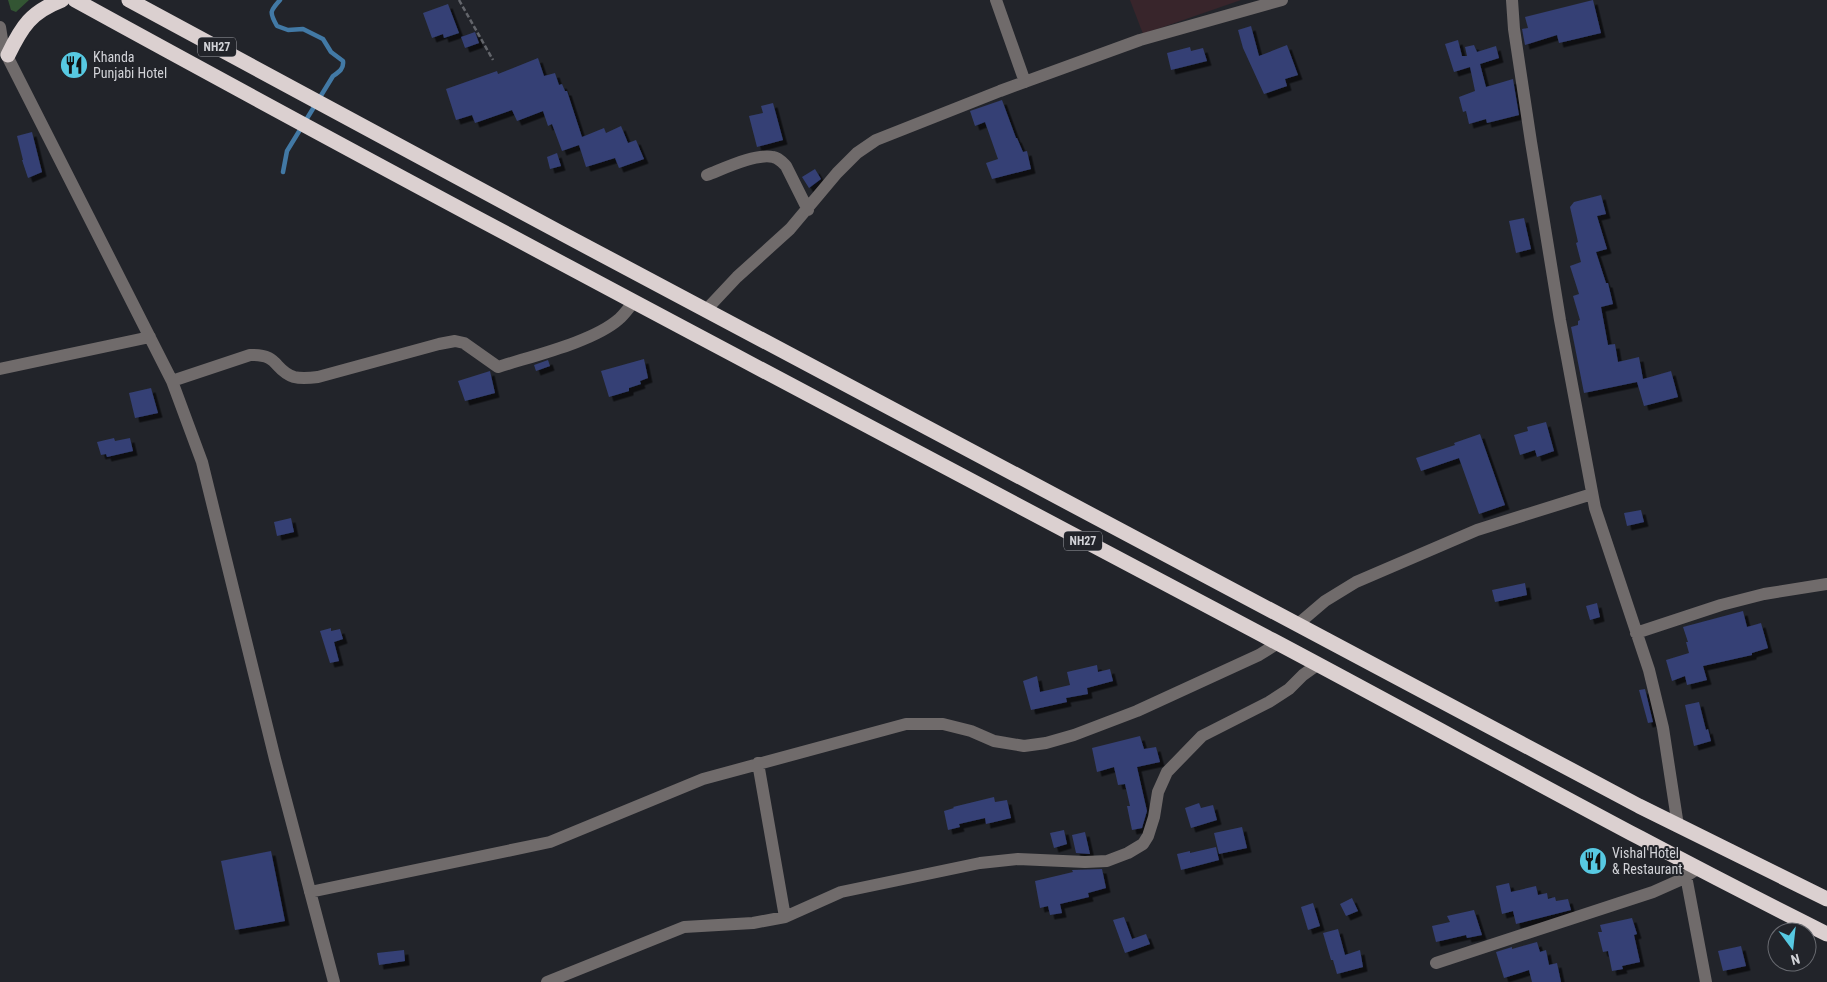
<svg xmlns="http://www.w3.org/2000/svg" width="1827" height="982" viewBox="0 0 1827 982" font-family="'Roboto Condensed',sans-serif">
<defs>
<filter id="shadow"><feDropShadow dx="4.5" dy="4.5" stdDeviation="0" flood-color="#0009"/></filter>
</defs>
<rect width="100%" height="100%" fill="#22242a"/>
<path fill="#38252b" d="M1130,0H1241L1143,34Z"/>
<path fill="#353" d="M8,0H29L16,12L11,10Z"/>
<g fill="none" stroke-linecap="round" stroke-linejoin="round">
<path stroke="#4279a5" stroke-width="4.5" d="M280,0C270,11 269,12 277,26L288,30L303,29L323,39L331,52L343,61C344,69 339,72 333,76L287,151L283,172"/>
</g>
<path fill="#354074" filter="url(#shadow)" d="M1593,0L1601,33L1559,43L1557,35L1525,45L1522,29L1528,28L1525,17Z
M448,4L459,33L444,38L443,34L432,38L423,13Z
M1251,26L1259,56L1287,45L1298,75L1285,79L1287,86L1264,94L1243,48L1238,30Z
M475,32L479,43L465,48L461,37Z
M1458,40L1462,56H1467L1465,47L1474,45L1477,52L1496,46L1499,58L1480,64L1486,87L1513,79L1519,115L1487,123L1486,119L1469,124L1466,111L1463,112L1459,97L1475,91L1470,67L1454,72L1445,44Z
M1190,47L1191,51L1203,48L1207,61L1171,70L1167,53Z
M538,58L544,76L555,73L559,85L562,84L565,91H567L582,137L604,128L606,133L621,126L628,143L636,140L644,159L619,168L615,158L586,167L579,145L562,151L552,124L548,126L543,111L517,121L512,110L475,123L472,115L456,120L446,89L497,71L498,74Z
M1002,100L1016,138H1017L1023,152L1027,151L1031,169L992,179L986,163L998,159L985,122L975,126L970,111Z
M773,103L783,140L757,147L749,116L763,113L761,106Z
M32,132L42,172L28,178L22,160H23L17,136Z
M557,153L561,166L550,169L547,157Z
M815,169L821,179L809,188L802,177Z
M1601,195L1606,214L1597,216L1607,249L1596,252L1606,283H1608L1613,304L1601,307L1608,345L1615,344L1618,362L1639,357L1643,379L1671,371L1678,397L1644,406L1637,382L1584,393L1571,327L1578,325V321L1580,320L1573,296L1579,294L1570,266L1581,262L1576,243L1578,242L1570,207L1574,202Z
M1524,218L1531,249L1516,253L1509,221Z
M644,359L648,378L640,381L641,384L629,388V391L609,397L601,371Z
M548,360L550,366L536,371L534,365Z
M490,371L495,393L465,401L458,381Z
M151,388L158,413L135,418L129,393Z
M1546,422L1554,451L1537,457L1535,450L1520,455L1514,435L1528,431L1527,427Z
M1480,434L1505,505L1479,514L1459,458L1421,471L1416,458L1455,445L1454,443Z
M114,438L115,441L130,438L133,451L107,457L106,454L101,455L97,442Z
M1641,510L1644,522L1627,526L1624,513Z
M291,518L294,532L277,536L274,522Z
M1525,583L1527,595L1495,602L1492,590Z
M1597,603L1600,617L1590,620L1586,606Z
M1743,611L1747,627L1761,623L1768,648L1752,653V655L1703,666L1707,680L1687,685L1685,676L1672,681L1666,660L1689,653L1686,642H1688L1683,627Z
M331,628V631L340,629L343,639L334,642L339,661L330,663L320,631Z
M1097,665L1098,672L1110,669L1113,681L1087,688L1088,694L1066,698L1067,702L1031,710L1023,681L1037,676L1040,692L1070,685L1067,672Z
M1645,689L1653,722L1648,723L1639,690Z
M1699,702L1706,730L1708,729L1711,741L1694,746L1685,705Z
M1140,736L1144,749L1156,747L1160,762L1137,767L1147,811L1142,828L1132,830L1127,806H1130L1125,784L1118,785L1114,767L1097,772L1092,748Z
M994,797L995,802L1007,800L1011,818L986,824L985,818L959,824L960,827L948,830L944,811L954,808L953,807Z
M1199,803L1201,808L1213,805L1217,820L1191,828L1185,808Z
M1242,827L1247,848L1219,854L1214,833Z
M1064,830L1067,844L1054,848L1050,833Z
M1085,832L1090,854L1076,853L1072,835Z
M1216,847L1219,860L1181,870L1177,854L1190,851V853Z
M271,851L285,921L235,930L221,861Z
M1102,869L1106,888L1088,893L1089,897L1060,904L1062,913L1050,915L1048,906L1040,908L1035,881L1073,872L1072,870Z
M1509,883L1511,892L1536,886L1538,895L1547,893L1548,899L1555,897L1556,901L1568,899L1571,910L1516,924L1513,911L1502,914L1496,886Z
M1352,898L1358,911L1346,916L1340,904Z
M1313,903L1320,926L1308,930L1301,907Z
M1474,910L1482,935L1467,938L1466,935L1436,942L1432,926L1450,922L1447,916Z
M1124,917L1132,939L1146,934L1150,944L1125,953L1113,920Z
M1632,918L1637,934L1634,935L1640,962L1622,966L1623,969L1612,971L1608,951L1603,952L1598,932H1602L1600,925Z
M1338,929L1345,955L1360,950L1363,967L1337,974L1333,960H1331L1323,933Z
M1537,942L1540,952L1546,950L1549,965L1557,963L1561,982H1532L1529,970L1504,978L1496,952L1512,947V949Z
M1741,946L1746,966L1723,971L1718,951Z
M404,950L405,961L379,965L377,953Z"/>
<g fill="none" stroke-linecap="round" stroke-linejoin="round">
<path stroke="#63656b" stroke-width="2.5" stroke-dasharray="5 2.5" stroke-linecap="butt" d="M459,0L493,60"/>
<path stroke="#706b6b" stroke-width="12" d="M996,0L1025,82
M1512,0L1514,29L1531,142L1560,320L1595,508L1649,670L1663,728L1678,826
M0,27L3,46
M0,42L172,381L202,462L275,759L334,982
M707,175C723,169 756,153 773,157C779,158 782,162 786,166L808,210
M706,310L737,277L790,229L837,173L857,153L876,140L1000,91L1140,40L1282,0
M0,369L150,337
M172,381L250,355C280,354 273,370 294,377C302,379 310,378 318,377L439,344L455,341L464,343L498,367C532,356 593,342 619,319C625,314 629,307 634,302
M1298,624L1325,601L1356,582L1477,530L1592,494
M1636,633L1721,605L1764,594L1827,584
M758,763L785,917
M1686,876L1706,982
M310,892L550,842L703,779L906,724H943L971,731L994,741L1024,746L1046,743L1074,735L1137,711L1259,655L1278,643
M1436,963L1653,892L1680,880L1699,868
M547,982L684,927L753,923L785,917L841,892L980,863L1018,859L1085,862L1107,861L1128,853L1143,844L1148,836L1154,817L1158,792L1167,772L1202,736L1269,702L1289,689L1303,675L1317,665"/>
<path stroke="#dbd0d0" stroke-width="15" d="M75,0C472,218 872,428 1272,640C1457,738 1639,841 1827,934
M129,0L561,233L1639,806L1827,899
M8,55C22,26 31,12 62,0"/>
</g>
<defs>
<symbol id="restaurant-disc" viewBox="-11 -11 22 22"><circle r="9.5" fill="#57c9e2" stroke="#22242a"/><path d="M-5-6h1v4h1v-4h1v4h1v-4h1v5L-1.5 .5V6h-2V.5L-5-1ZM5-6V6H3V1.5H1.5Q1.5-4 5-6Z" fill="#111"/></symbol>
</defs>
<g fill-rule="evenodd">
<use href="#restaurant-disc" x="58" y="49" width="32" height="32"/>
<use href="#restaurant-disc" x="1577" y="845" width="32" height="32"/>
</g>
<g text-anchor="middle" stroke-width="4" stroke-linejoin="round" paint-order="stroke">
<g fill="#22242a" stroke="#9d9ea4" stroke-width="1">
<rect x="198" y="37.5" width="38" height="19" rx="4"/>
<rect x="1064" y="531.5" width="38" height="19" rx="4"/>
</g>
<g font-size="12" font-weight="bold" fill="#d2d3d8">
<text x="217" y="51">NH27</text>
<text x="1083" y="545">NH27</text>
</g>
<g font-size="14" fill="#d2d3d8" stroke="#22242a" text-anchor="start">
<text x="93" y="62">Khanda<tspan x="93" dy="16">Punjabi Hotel</tspan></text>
<text x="1612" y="858">Vishal Hotel<tspan x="1612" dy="16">&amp; Restaurant</tspan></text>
</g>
</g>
<g transform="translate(1792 947) rotate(165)"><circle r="24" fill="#22242a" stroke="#686a70"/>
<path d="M0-4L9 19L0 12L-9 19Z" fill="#57c9e2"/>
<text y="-8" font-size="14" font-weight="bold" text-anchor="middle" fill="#d2d3d8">N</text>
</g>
</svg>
